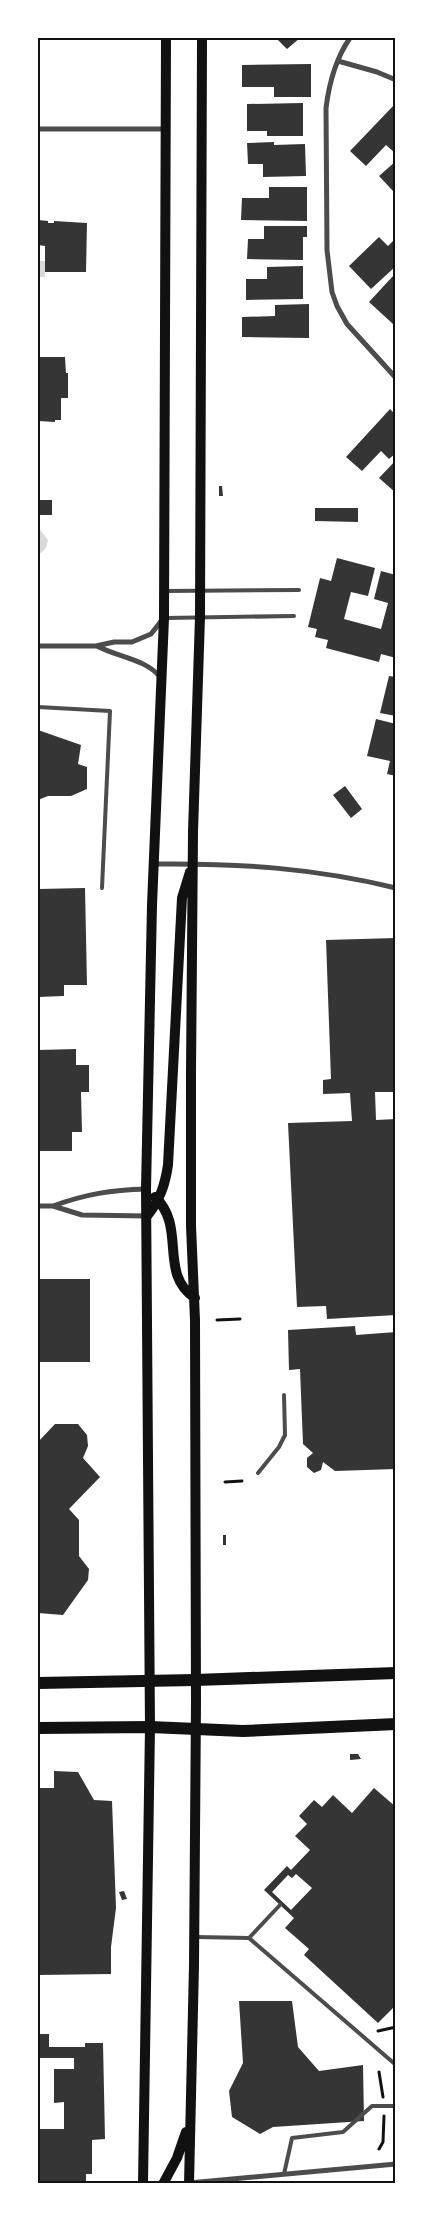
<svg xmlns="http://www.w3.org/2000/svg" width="433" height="2221" viewBox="0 0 433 2221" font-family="'Golos Text',sans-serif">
<rect width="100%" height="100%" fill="#fff"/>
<path fill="#d9d9d9" d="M38,261H45V277H38Z
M38,527L48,540L46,548L41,553L38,552Z"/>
<path fill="#353535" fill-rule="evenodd" d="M276,38H300L287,49Z
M311,64V97H274V87H242V65Z
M303,103V136H267V131H247V104Z
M395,104L396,154L386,145L366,166L350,151Z
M274,142V145L305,144L306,176L263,177V164H248L247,143Z
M396,161V188L393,191L379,176Z
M269,187H307V221L241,220L242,198H269Z
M38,220L48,221V223H54V221L87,223L86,272H45V246L38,245Z
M264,226H307V237H303V260L247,259L248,239H264Z
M379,237L388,246L396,238V266L371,289L349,266Z
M303,266V299L246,300V279H267V267Z
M393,276L396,278V322L393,324L369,302Z
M309,304V338L242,337V317L275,316V305Z
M38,357H65L66,373H68V398H61V420H55V422L38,421Z
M390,409L396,415V453L389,459L381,451L362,471L346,457Z
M396,460V493L379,478Z
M219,486H222L223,496H219Z
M38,500H52V515H38Z
M315,508H358V522L315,521Z
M337,558L375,568L368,596L351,592L344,619L381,629L388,603L374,599L381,571L396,575V658L381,654L379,662L326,648L328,640L315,637L317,629L308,627L320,578L331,581Z
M389,676L396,677V716L380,713Z
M376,719L396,724V776L387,774L390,761L367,756Z
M38,730L81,745L78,764L87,767V789L71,796H48L38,800V777H39Z
M345,786L362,809L351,818L333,795Z
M85,888L87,985H64V996L38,997V889Z
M396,938V1092H375L376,1120L396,1119V1315L327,1319L326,1306L297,1307L288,1123L352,1121L350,1093L323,1094V1080L331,1079L326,940Z
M76,1049V1065H89V1092H81L82,1132H72V1151H38V1050Z
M38,1279H90V1362H38Z
M355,1326L356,1335L396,1332V1469L335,1471L323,1462L321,1470L314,1473L307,1467V1458L313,1453L303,1444L300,1369L289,1370L288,1330Z
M55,1424H78L87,1435L88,1446L83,1458L100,1477L69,1509L79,1520V1556L89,1569L88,1580L63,1615L38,1613V1442Z
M223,1535H226V1545H223Z
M350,1754H358L361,1759L350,1760Z
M54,1771L78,1772L94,1800L112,1801L116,1908L111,1947V1974L38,1975V1788H54Z
M374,1788L396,1807V2005L378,2023L304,1955L309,1949L285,1928L294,1918L264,1890L287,1866L291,1870L310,1850L295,1836L307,1824L299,1816L314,1800L322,1807L333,1795L352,1813ZM296,1874L312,1888L291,1910L272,1892L288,1875L292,1878Z
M124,1891L127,1899L122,1900L119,1892Z
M239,2001H292L298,2047L319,2071L363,2065L364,2121L273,2127L260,2134L232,2117L229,2091L243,2063Z
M38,2034H49V2047H85V2043H103L105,2139L92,2140V2174H86V2184H38V2129H64V2102L54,2103V2069H74V2058H38Z"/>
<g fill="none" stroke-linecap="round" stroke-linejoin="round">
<path stroke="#111" stroke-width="3" d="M217,1320L240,1319
M225,1482L242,1481
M378,2031L396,2027
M379,2072L383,2097
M379,2149L383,2142L384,2116"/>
<path stroke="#4c4c4c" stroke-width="4" d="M166,591L299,590
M166,618L294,616
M38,707L110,711L102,888
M258,1473L279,1447L285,1435L284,1395
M196,1937L249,1938L396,2065
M249,1938L280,1905
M284,2174L292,2138L343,2132L372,2106H396"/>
<path stroke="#4c4c4c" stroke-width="5" d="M350,38C336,58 329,84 326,108L327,250L332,292L337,306L347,324L396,378
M338,61L377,72L396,80
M38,129H166
M38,646H96L114,642H132L151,634L162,620
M97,646C117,657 146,659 160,677
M154,864C238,863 314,868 396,888
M38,1206H53L82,1215L147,1216
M53,1206C86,1194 111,1190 146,1189
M189,2183L396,2164"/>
<path stroke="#111" stroke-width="10" d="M155,1197C187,1227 158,1274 195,1298
M147,1216C160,1200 165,1185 168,1165L182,898L190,872
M143,2184L150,1727L146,1189L152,905L164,618L166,38
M163,2184L177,2158L186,2132
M189,2184L194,1965L196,1702L195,1320L191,1226V1072L193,832L200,617L202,38"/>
<path stroke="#111" stroke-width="12" d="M38,1683L195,1680L396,1673
M38,1728L150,1727L243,1731L396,1724"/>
</g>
<rect width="433" height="2221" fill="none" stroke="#ffffff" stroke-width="78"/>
<rect x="39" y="39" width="355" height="2143" fill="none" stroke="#111" stroke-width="2"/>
</svg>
